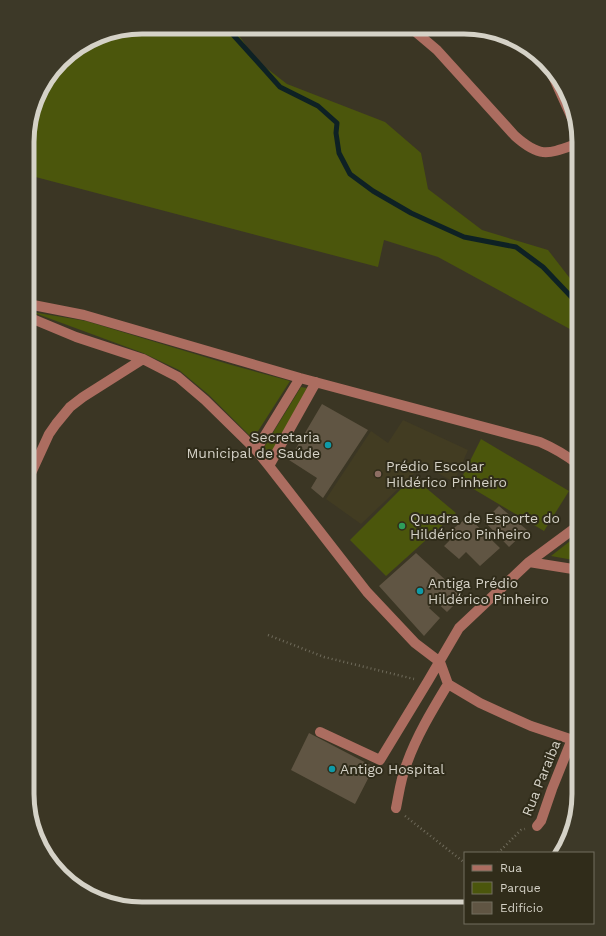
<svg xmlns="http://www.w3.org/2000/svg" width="606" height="936" viewBox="0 0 606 936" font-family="'Work Sans',sans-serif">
<rect width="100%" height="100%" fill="#3b3624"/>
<path fill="#423c22" d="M403,420L468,450L454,482L423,465L361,524L326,499L371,431L388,443Z"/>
<path fill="#4b560c" d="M142,27H233L256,60L287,84L385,122L421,153L428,189L482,230L548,250L579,290V334L438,257L384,240L378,267L28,175V127L39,91L66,56L98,36Z
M32,312L86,321L228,364L290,381L253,439L209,395L179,370L143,353Z
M301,387L307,388L270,456L263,449Z
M481,439L569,491L544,531L460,481Z
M413,477L456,513L386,576L350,540Z
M579,534V561L551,556Z"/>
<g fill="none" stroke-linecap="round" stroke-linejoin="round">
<path stroke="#0e2124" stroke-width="5" d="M226,27L280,87L318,106L337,123L336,133L339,153L350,174L373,191L411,213L464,237L516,247L543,267L579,305"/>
</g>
<path fill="#605543" d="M322,404L368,430L323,498L311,488L317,478L289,460Z
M499,506L527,530L509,547L484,521Z
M468,517L500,548L480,566L466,552L459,559L444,546L450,540L445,535Z
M416,553L463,596L447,612L435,601L429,608L440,618L424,636L379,586Z
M309,733L374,767L355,804L291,770Z"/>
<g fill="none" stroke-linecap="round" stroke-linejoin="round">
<path stroke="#706c5c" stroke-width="2.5" stroke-dasharray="1 3" stroke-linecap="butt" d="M268,635L324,657L414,679
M405,816L465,863
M498,853L521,830L525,829"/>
<path stroke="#ac6d60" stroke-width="10" d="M411,28L437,50L515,136C541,159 548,154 579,143
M552,74L576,127
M28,304L84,315L300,378L540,442C554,448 566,455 579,465
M28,317L76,337L143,359L178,377L205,400L256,450L269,466L367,592L415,643L440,662
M256,450L300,378
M269,466L316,382
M27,482L49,434L56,424L70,407L83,397L143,359
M529,562L579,570
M440,662L448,684L480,703L504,714L531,726L579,742
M320,732L380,760L428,681L459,628L529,562L579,525
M396,808C399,793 401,777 407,763C417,735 433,709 448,684
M537,826L541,821L552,789L572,739"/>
</g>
<g fill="#0f9aa8" stroke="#302c1a" stroke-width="1.5">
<circle cx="328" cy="445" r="4"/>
<circle cx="420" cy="591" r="4"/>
<circle cx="332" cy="769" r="4"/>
</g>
<circle fill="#8d6e63" stroke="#302c1a" stroke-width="1.5" cx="378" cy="474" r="4"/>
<circle fill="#2e9e5b" stroke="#302c1a" stroke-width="1.5" cx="402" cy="526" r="4"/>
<g text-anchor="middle" stroke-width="4" stroke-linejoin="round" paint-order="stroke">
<g font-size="14" fill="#d5d2c7" stroke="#302c1a" text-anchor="start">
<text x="320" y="442" text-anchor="end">Secretaria<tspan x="320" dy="16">Municipal de Saúde</tspan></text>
<text x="386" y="471">Prédio Escolar<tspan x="386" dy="16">Hildérico Pinheiro</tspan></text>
<text x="410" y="523">Quadra de Esporte do<tspan x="410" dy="16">Hildérico Pinheiro</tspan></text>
<text x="428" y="588">Antiga Prédio<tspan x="428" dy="16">Hildérico Pinheiro</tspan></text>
<text x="340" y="774">Antigo Hospital</text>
</g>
<g font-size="14" fill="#d5d2c7" stroke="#302c1a">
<text transform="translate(541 778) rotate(-68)" y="5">Rua Paraiba</text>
</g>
</g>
<path d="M0 0H606V936H0ZM142 34H464A108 108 0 0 1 572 142V794A108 108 0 0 1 464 902H142A108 108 0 0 1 34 794V142A108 108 0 0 1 142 34Z" fill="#3d3928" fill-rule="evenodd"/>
<path fill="none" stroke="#d5d2c7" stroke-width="5" d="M142 34H464A108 108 0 0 1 572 142V794A108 108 0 0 1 464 902H142A108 108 0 0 1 34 794V142A108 108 0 0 1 142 34Z"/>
<rect x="464" y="852" width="130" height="72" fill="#302c1a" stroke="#726e5f"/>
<rect x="472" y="865" width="20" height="6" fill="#ac6d60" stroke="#726e5f"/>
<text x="500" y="872" font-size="12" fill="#d5d2c7">Rua</text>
<rect x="472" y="882" width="20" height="12" fill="#4b560c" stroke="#726e5f"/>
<text x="500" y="892" font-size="12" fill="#d5d2c7">Parque</text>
<rect x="472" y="902" width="20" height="12" fill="#605543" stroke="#726e5f"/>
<text x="500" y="912" font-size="12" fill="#d5d2c7">Edifício</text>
</svg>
